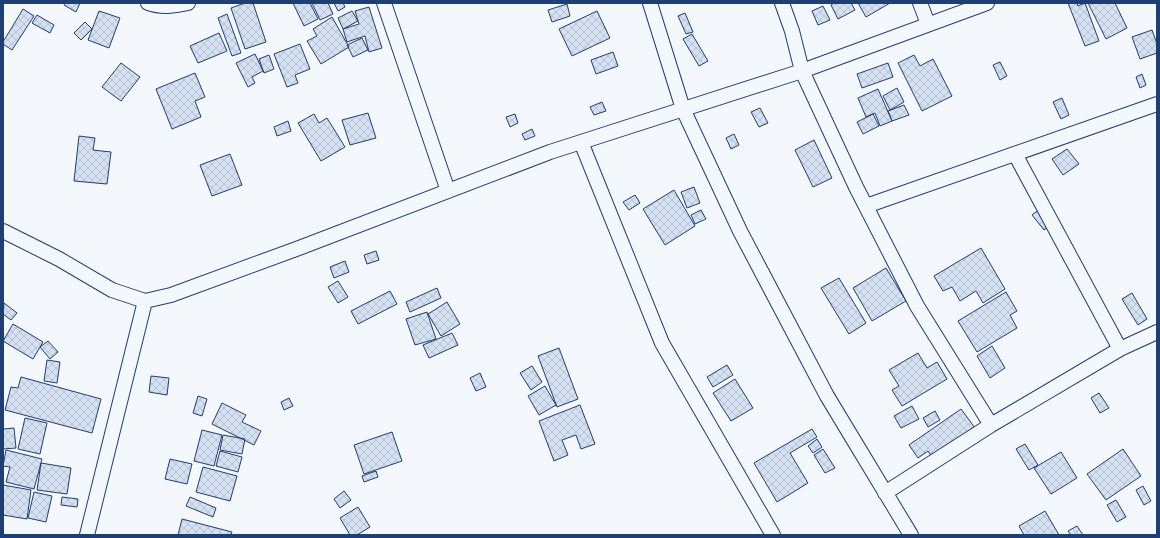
<svg xmlns="http://www.w3.org/2000/svg" width="1160" height="538" viewBox="0 0 1160 538" font-family="Georgia,serif">
<defs>
<pattern id="building-cross-hatch" width="8" height="8" patternUnits="userSpaceOnUse"><rect width="8" height="8" fill="#d5e0f0"/><path d="M0 0l8 8M0 8l8-8" fill="none" stroke="#b6c1d1"/></pattern>
</defs>
<rect width="100%" height="100%" fill="#f4f7fb"/>
<path fill="url(#building-cross-hatch)" stroke="#1d3f73" d="M65,3H80L76,12L64,5Z
M245,3H253L266,42L245,49L231,8Z
M293,3H310L318,19L304,26Z
M312,3H328L333,14L320,20Z
M334,3H343L345,7L338,11Z
M834,3H851L855,10L838,19L831,5Z
M858,3H890L866,17Z
M1068,3H1077L1078,6L1085,3L1099,41L1085,46Z
M1088,3H1115L1127,28L1106,39Z
M567,4L570,16L552,22L548,10Z
M823,6L830,20L818,25L812,11Z
M369,7L382,48L369,52L365,36L347,42L343,29L359,24L355,11Z
M23,9L34,16L12,50L3,44V42Z
M99,11L120,18L109,48L88,40Z
M352,11L358,21L343,29L338,18Z
M597,11L610,38L572,56L559,29Z
M685,13L693,32L686,34L678,16Z
M227,14L241,53L232,56L218,18Z
M37,15L54,25L50,33L32,23Z
M332,17L349,47L321,64L307,41L317,36L313,29Z
M85,22L92,29L81,40L74,33Z
M1152,30L1157,44V53L1140,59L1132,37Z
M219,33L227,51L198,63L190,46Z
M692,34L708,61L699,66L683,39Z
M362,38L368,50L353,57L347,45Z
M300,44L310,69L295,75L298,83L287,87L274,54Z
M613,52L618,66L596,74L591,60Z
M255,54L263,71L252,77L255,83L248,87L236,63Z
M269,55L274,69L264,73L259,59Z
M914,55L920,66L933,59L952,96L922,111L898,63Z
M1000,62L1007,76L1000,80L993,65Z
M121,63L140,77L121,101L102,87Z
M888,63L893,77L862,88L857,74Z
M195,73L205,97L195,101L201,117L172,129L156,89Z
M1142,74L1146,85L1140,88L1136,77Z
M897,88L904,102L890,110L883,96Z
M878,89L892,121L880,126L875,113L866,117L858,98Z
M1062,98L1069,115L1061,119L1053,102Z
M602,102L606,111L594,115L590,107Z
M904,105L909,115L892,121L888,111Z
M760,108L768,123L759,127L751,112Z
M368,113L376,138L350,145L342,120Z
M314,114L319,123L327,118L345,147L321,161L298,123Z
M515,114L518,123L510,127L506,117Z
M873,114L879,126L863,134L857,122Z
M288,121L291,131L277,136L274,127Z
M532,129L535,136L525,140L522,134Z
M734,134L739,145L731,149L726,138Z
M79,136L95,138L93,150L111,152L107,184L74,181Z
M814,140L832,178L813,187L795,150Z
M1067,149L1079,164L1063,175L1052,159Z
M230,154L242,185L212,196L200,165Z
M694,187L700,203L687,208L681,192Z
M674,190L695,226L665,245L643,209Z
M635,195L640,203L629,210L623,202Z
M1044,206L1056,221L1044,230L1032,215Z
M701,210L706,219L695,224L691,215Z
M981,248L1005,289L983,303L976,291L960,301L952,287L943,291L934,276Z
M376,251L379,260L367,264L364,255Z
M345,261L349,272L334,278L330,267Z
M886,268L906,301L872,321L853,288Z
M839,278L866,323L849,334L821,288Z
M338,281L348,297L338,303L328,287Z
M437,288L441,298L410,312L406,302Z
M390,291L397,304L358,324L351,311Z
M1006,292L1017,311L1010,315L1017,328L977,352L958,321Z
M1132,293L1147,319L1138,325L1122,299Z
M447,302L460,324L441,336L428,314Z
M4,303L17,313L11,320L3,314Z
M427,312L436,339L415,345L406,319Z
M13,324L43,342L33,359L3,341Z
M452,333L458,345L429,358L423,345Z
M48,341L58,352L50,359L40,347Z
M992,346L1005,368L990,378L977,356Z
M559,348L578,399L557,407L538,356Z
M918,353L927,368L937,362L947,379L902,406L892,390L899,386L889,370Z
M47,360L60,362L57,383L44,381Z
M727,365L733,375L713,387L707,377Z
M532,366L542,382L531,390L520,373Z
M480,373L486,387L476,391L470,378Z
M151,376L169,378L167,395L149,392Z
M21,377L101,399L92,433L5,410L11,387L18,388Z
M735,379L753,408L731,421L713,393Z
M545,386L556,405L539,415L528,396Z
M1099,393L1109,408L1100,413L1091,398Z
M198,396L207,399L202,416L193,413Z
M289,398L293,406L284,410L281,402Z
M222,403L246,415L242,422L261,431L254,445L212,424Z
M580,405L595,444L581,449L576,435L562,440L568,455L554,461L539,421Z
M912,406L919,419L901,428L894,416Z
M961,409L978,432L935,462L928,451L918,458L909,445Z
M935,411L940,420L928,427L923,418Z
M25,418L47,423L40,454L18,449Z
M14,428L16,448L3,449V429Z
M812,429L817,437L790,453L808,483L777,502L754,463Z
M202,430L222,435L214,466L194,461Z
M392,432L402,461L364,474L354,445Z
M223,435L245,439L242,454L220,450Z
M817,439L822,447L813,453L808,446Z
M1025,444L1038,465L1029,470L1016,449Z
M823,449L835,468L825,473L814,455Z
M1123,449L1141,476L1106,500L1087,474Z
M6,450L42,459L34,489L6,482L10,467L3,466Z
M220,451L242,457L238,472L216,466Z
M1061,452L1077,478L1051,494L1034,468Z
M170,459L192,464L187,484L165,479Z
M41,463L71,468L67,494L37,490Z
M203,467L237,476L230,501L196,492Z
M376,471L378,477L364,482L362,476Z
M3,485L31,490L27,519L3,515Z
M1143,486L1151,501L1144,505L1136,490Z
M344,491L351,500L340,508L334,499Z
M34,492L52,496L46,522L28,518Z
M62,497L78,499L77,507L61,505Z
M190,497L216,508L213,517L186,506Z
M1116,500L1126,517L1117,522L1107,505Z
M358,507L370,527L357,535H350L340,518Z
M1045,511L1059,535H1024L1019,526Z
M182,519L232,532L231,535H178Z
M1077,526L1083,535H1071L1068,531Z"/>
<g fill="none" stroke-linecap="round" stroke-linejoin="round">
<defs>
<path id="street" d="M148,3C162,8 174,6 188,3
M384,3L448,191
M650,3L683,109L740,231L827,396L911,535
M782,3L792,31L802,71L856,187L917,306L991,425
M920,3L928,24
M581,142L662,343L773,535
M1015,154L1120,349
M866,206L1157,104
M3,231L59,259L112,290L145,301L171,295L299,248L550,152L802,71L987,3
M885,493L991,425L1120,349L1157,332
M87,535L145,301"/>
</defs>
<use href="#street" stroke="#1d3f73" stroke-width="16"/>
<use href="#street" stroke="#f4f7fb" stroke-width="14"/>
</g>
<rect width="1160" height="538" fill="none" stroke="#1d3f73" stroke-width="8"/>
</svg>
